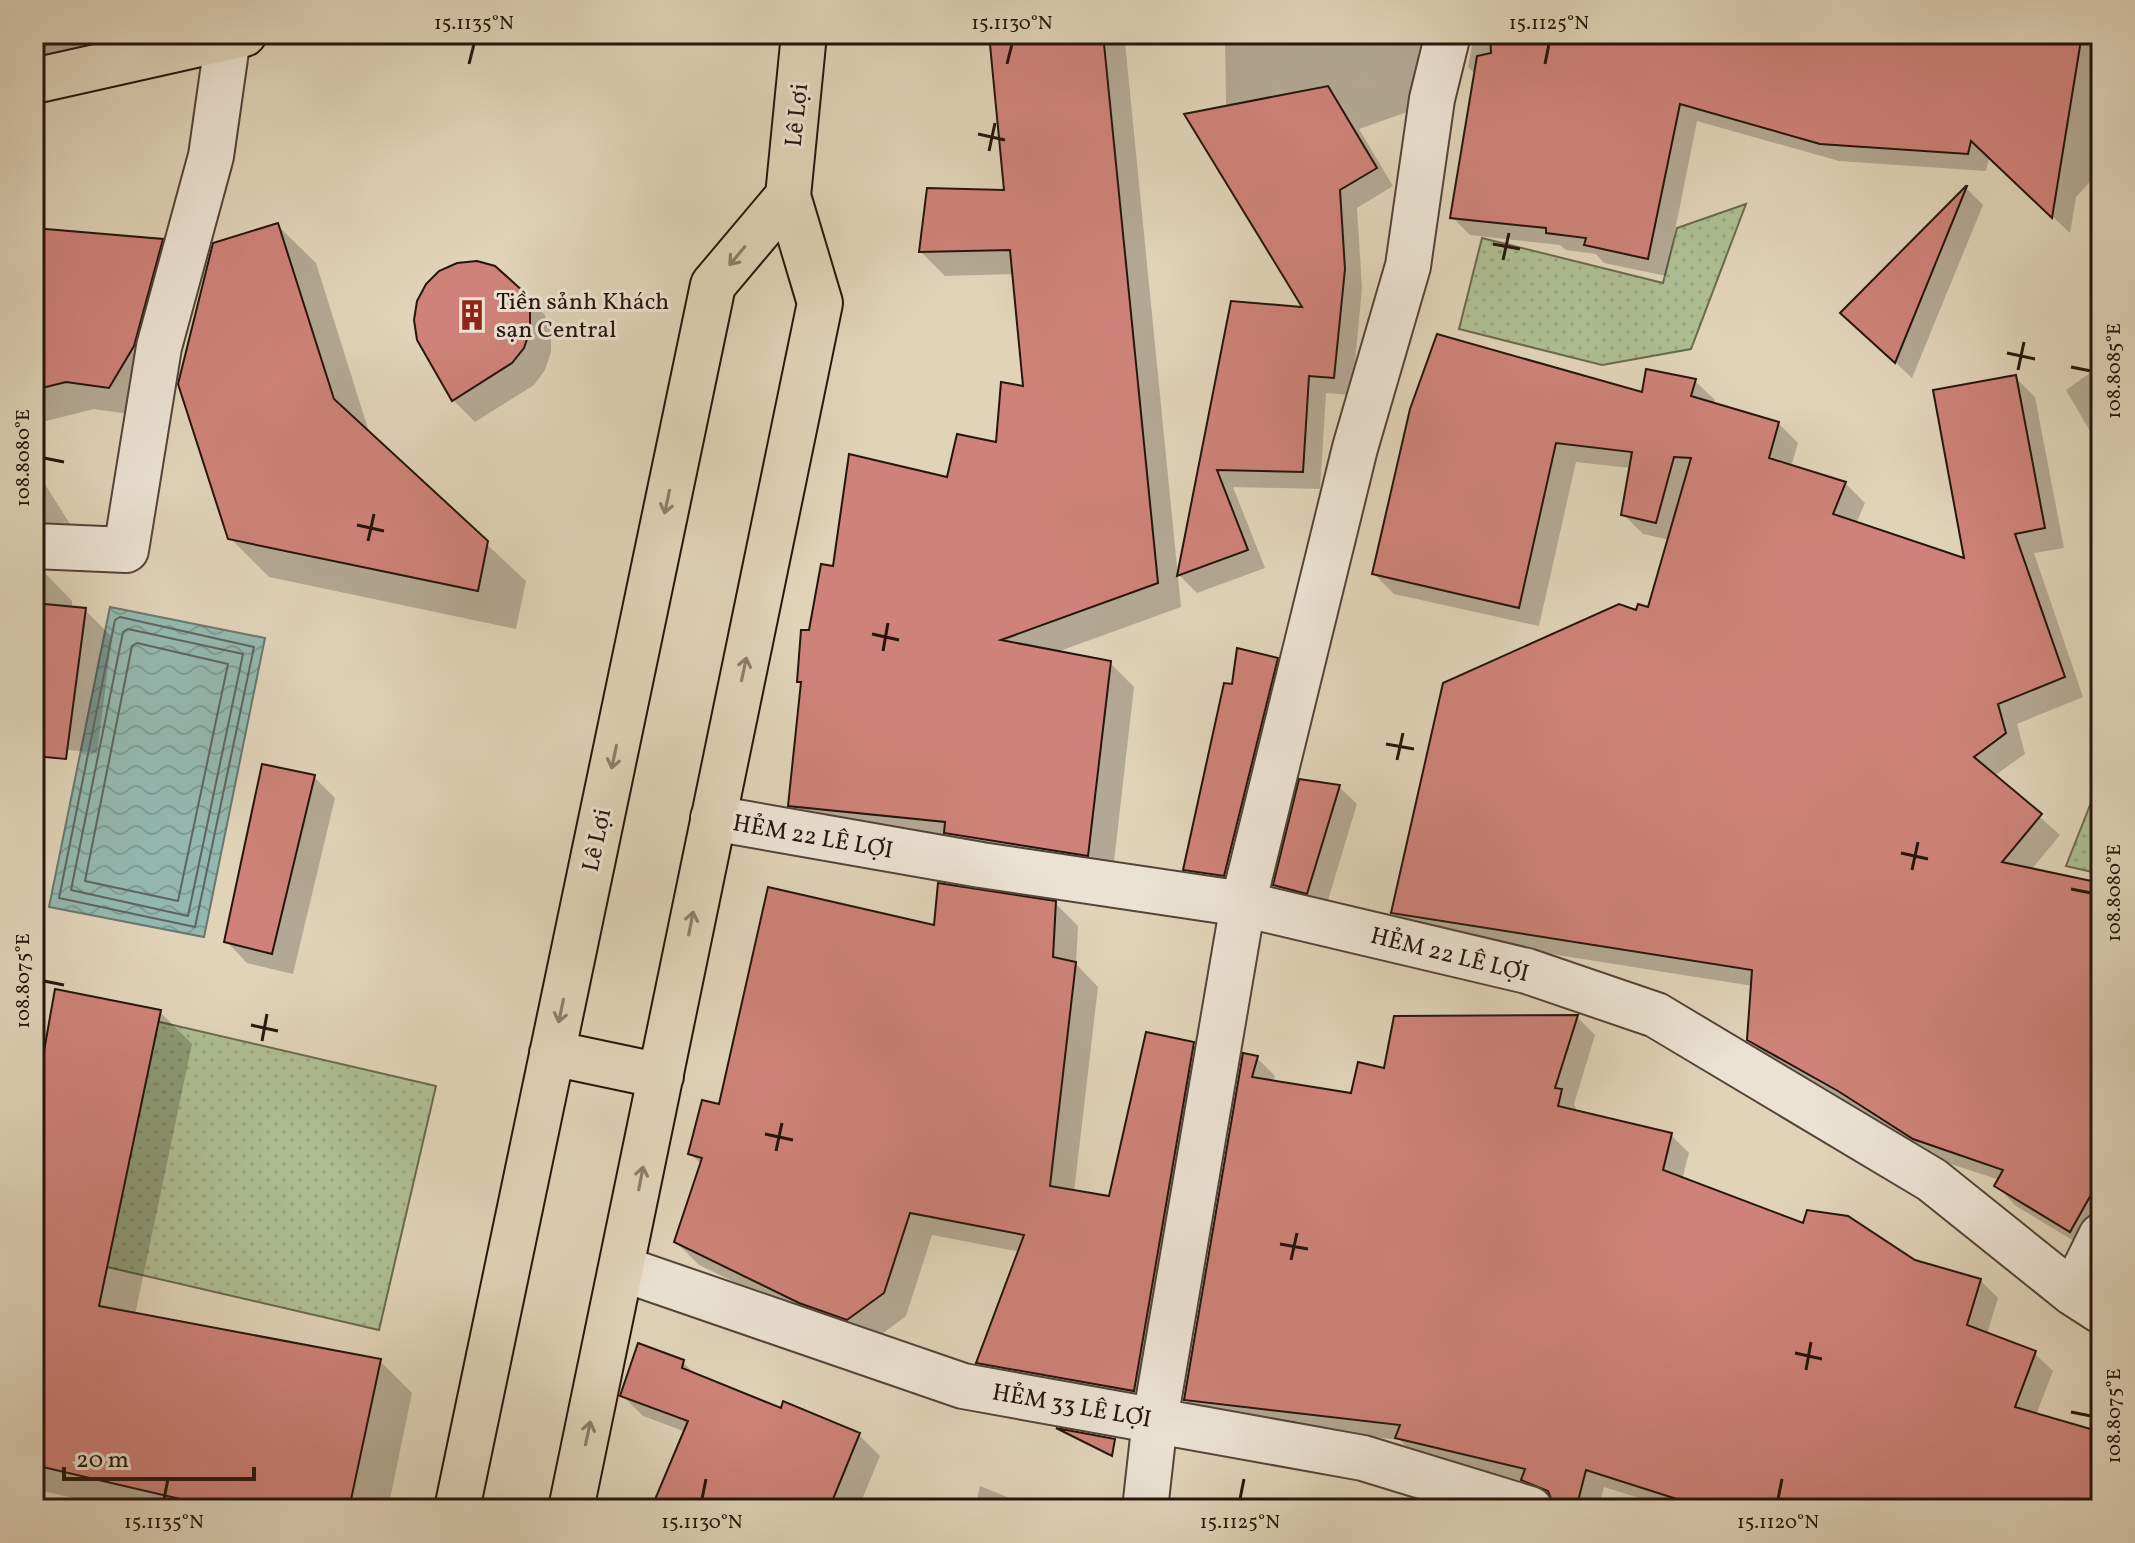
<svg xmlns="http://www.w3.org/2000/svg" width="2135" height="1543" viewBox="0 0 2135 1543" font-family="Vollkorn,serif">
<defs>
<pattern id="park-dots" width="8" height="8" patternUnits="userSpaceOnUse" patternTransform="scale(2)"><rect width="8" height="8" fill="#aebe92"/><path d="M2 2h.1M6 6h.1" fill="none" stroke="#96a27d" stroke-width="1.8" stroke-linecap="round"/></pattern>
<pattern id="water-waves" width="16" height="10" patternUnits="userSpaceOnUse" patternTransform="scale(2)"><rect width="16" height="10" fill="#94b8b0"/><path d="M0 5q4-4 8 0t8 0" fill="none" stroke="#7f9d96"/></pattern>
</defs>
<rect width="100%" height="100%" fill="#e0d3b8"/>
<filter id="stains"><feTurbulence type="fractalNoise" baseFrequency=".0025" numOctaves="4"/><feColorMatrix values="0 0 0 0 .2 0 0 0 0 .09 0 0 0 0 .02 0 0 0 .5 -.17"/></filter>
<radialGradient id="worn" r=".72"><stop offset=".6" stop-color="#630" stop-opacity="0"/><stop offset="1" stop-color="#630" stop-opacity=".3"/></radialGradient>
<path fill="url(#park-dots)" stroke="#6a6a50" stroke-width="2" d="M1746,204L1691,349L1602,365L1459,329L1482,238L1663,283L1677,228Z
M2096,790L2101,792V874L2066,866Z
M134,1016L436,1086L379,1330L77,1260Z"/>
<path fill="url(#water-waves)" stroke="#68776f" stroke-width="2" d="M110,607L265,638L204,937L49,907Z"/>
<path fill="#0003" d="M34,34H95L99,67L34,82Z
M991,34H1118L1125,42L1181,607L1057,652L1110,663L1134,687L1112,879L815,829L790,805L803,685L799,681L835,568L998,445L1025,389L1014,274L945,276L921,252L1006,192Z
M1225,34H1449L1427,105L1359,129L1393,186L1357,208L1362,288L1352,395L1326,393L1320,489L1233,487L1265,568L1197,593L1179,575L1233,303L1306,310L1226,108Z
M1474,34H2101V170L2076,197L2070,233L1989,157L1986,171L1839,161L1697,121L1666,276L1604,263L1596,254L1566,250L1560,245L1470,235L1452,217L1476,75L1468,67Z
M1967,189L1983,205L1912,378L1843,313Z
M277,225L316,263L370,435L526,581L516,629L269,577L230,538Z
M34,230L162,241L189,268L136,415L94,409L34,424Z
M523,293L545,315L551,333V352L545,370L534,385L475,422L453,400L419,339Z
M2101,365V450L2066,390Z
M2015,377L2035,397L2064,548L2034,553L2083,697L2017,724L2025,754L1994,776L2060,835L2031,870L2101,885V1243L2094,1253L2016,1206L1997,1186L2000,1180L1935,1159L1860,1111L1770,1060L1749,1040L1753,986L1413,932L1393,913L1637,613L1650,610L1670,540L1643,534L1623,514L1631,468L1576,462L1539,626L1394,594L1374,574L1411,410L1644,394L1695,381L1715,400L1713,405L1778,423L1798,443L1791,467L1845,483L1865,503L1856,524L1967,561Z
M34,467L77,535L40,559L36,572L45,573L72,601V609L85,610L112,637L97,753L34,746Z
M1277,660L1295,678L1242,893L1203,887L1185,869L1234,687Z
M314,777L335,798L293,974L247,963L226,941Z
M1339,787L1357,804L1325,910L1293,903L1276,885Z
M1055,903L1078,926L1076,964L1098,987L1074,1192L1111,1198L1193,1044L1216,1067L1157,1413L1001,1385L978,1362L1020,1252L932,1235L906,1316L871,1342L824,1325L699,1265L676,1242L702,1165L691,1154L721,1107L935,927Z
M160,1012L192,1044L135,1315L380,1361L412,1393L388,1509H121L34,1489V1084L40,1086Z
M1577,1017L1595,1035L1574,1104L1578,1113L1671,1135L1689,1153L1682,1180L1804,1226L1980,1280L1998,1298L1987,1334L2034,1353L2053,1371L2036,1415L2101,1434V1509H1674L1604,1487L1598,1509H1561L1526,1482L1415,1456L1400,1440L1204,1418L1186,1400L1245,1055L1257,1058L1275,1076L1273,1082L1352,1095L1385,1070Z
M683,1362L698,1377L782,1410L784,1404L859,1435L880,1456L858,1509H659L686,1432L643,1416L622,1395Z
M980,1486L1037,1509H975Z"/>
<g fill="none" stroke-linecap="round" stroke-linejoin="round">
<path stroke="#5d665e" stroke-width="2" d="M120,617L254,647L195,927L59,898L115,620Z
M128,629L243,654L188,916L71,890L123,632Z
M137,643L228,664L178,901L85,881L132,646Z"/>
</g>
<path fill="#ce8279" stroke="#26150d" stroke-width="2" d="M989,34H1103L1158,583L1001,640L1111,661L1088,856L944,833L945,822L788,806L801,682H797L801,630H809L821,564L833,566L849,454L947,477L957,434L996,442L1001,382L1023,386L1010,250L919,252L927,188L1004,190Z
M1490,34H2082L2052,218L1971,141L1968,154L1820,144L1680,104L1648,259L1584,245L1586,238L1546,233V228L1450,218L1477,56L1491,53Z
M1328,86L1377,168L1340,190L1345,269L1334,378L1309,376L1303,472L1217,470L1248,550L1177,576L1231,301L1302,307L1184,114Z
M1966,186H1967L1895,363L1840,313Z
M278,223L334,399L488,541L478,591L228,539L178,384L213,243Z
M34,228L163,239L134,346L109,388L66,382L34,390Z
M477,261L495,266L524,292L530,310V330L524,348L512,363L452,401L417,340L414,320L417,301L426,284L439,271L457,263Z
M1437,334L1642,392L1646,369L1696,379L1691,396L1779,422L1769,458L1846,482L1833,514L1964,558L1933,390L2016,375L2045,528L2015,534L2065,677L1998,704L2006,733L1974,757L2042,814L2002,862L2101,883V1177L2070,1232L1994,1186L2003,1170L1913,1139L1838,1091L1747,1040L1752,970L1391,913L1443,683L1619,604L1636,610L1638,604L1648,607L1691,458L1674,457L1656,523L1621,515L1632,452L1556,443L1519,608L1372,574L1410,409Z
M34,603L86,608L66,759L34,756Z
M1237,648L1278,658L1224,876L1183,870L1224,683L1232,684Z
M262,764L315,775L272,954L224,942Z
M1299,779L1340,785L1307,894L1273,885Z
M938,883L1056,901L1053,957L1076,962L1050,1186L1109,1196L1146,1032L1194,1042L1134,1391L976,1363L1024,1235L910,1213L884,1293L847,1320L799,1303L674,1242L702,1158L688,1154L702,1100L719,1104L768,887L934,925Z
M55,989L161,1010L99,1306L381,1359L349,1509H223L34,1465V1107Z
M1578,1015L1555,1088L1562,1089L1558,1106L1672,1133L1663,1170L1803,1223L1807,1210L1848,1216L1915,1260L1981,1279L1967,1325L2036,1351L2015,1407L2101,1432V1509H1682L1683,1501L1586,1470L1576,1509H1567L1554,1506L1548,1491L1521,1480L1525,1469L1395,1438L1400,1425L1184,1400L1243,1053L1258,1056L1252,1077L1351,1093L1358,1062L1384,1068L1394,1016Z
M638,1343L684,1360L682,1368L781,1408L783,1401L860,1433L829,1509H651L688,1421L620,1396Z
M1056,1428L1115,1439L1112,1456Z"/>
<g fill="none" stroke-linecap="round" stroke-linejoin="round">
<defs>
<path id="minor" d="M34,546L126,550L159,347L211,156L228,37
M713,818L981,865L1243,904L1527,971L1656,1015L1932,1180L2073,1293L2101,1311
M623,1269L963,1386L1363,1458L1530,1509
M2073,1293L2101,1236
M1145,1509L1155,1420L1243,904L1355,448L1408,266L1432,99L1448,34"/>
<path id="major" d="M34,81L244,34
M552,1053L661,1076
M457,1509L713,285L788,196
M571,1509L820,303L788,196L804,34"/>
</defs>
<use href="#minor" stroke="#544438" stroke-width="48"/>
<use href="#major" stroke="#26150d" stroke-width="48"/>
<use href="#minor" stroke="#ebe2d1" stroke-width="44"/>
<use href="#major" stroke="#e0d3b8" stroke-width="44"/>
</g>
<defs><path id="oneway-shaft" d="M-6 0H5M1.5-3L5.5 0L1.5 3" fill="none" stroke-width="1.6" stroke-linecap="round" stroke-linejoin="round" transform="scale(2)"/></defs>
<g stroke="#8c7e6b">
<use href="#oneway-shaft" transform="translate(737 256) rotate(130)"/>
<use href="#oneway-shaft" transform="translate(667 502) rotate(102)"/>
<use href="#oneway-shaft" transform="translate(744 669) rotate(-78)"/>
<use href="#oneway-shaft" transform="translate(614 757) rotate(102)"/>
<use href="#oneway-shaft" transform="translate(691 923) rotate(-79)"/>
<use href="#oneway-shaft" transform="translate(561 1011) rotate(102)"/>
<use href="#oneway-shaft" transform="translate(641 1178) rotate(-79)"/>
<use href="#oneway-shaft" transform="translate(588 1433) rotate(-78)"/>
</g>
<path fill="none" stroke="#26150d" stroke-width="3" d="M469,64L474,44M1007,64L1012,44M1545,64L1549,44M978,134L1005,140M989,151L995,123M1493,244L1520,249M1503,260L1509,233M2007,353L2035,359M2071,367L2091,371M2018,370L2024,342M44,458L64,462M357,525L384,531M368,541L374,514M872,634L899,640M883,651L888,623M1386,744L1414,749M1397,760L1403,733M1901,853L1928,859M1912,870L1918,842M2071,889L2091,893M44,981L64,985M251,1025L278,1031M262,1041L267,1014M765,1134L793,1140M776,1151L782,1123M1280,1244L1308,1249M1291,1260L1297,1233M1795,1353L1822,1359M1806,1370L1811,1342M2071,1412L2091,1416M164,1499L168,1479M702,1499L706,1479M1240,1499L1244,1479M1778,1499L1782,1479"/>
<defs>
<symbol id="building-bare" viewBox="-9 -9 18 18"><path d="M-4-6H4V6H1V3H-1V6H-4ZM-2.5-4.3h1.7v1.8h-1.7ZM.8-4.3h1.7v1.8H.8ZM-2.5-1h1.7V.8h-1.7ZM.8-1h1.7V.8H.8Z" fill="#8f2418" stroke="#ebe2d1" stroke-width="2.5" paint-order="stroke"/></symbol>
</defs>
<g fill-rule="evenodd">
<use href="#building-bare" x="450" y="293" width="44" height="44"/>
</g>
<g text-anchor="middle" stroke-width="6" stroke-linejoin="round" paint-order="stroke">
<g font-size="24" fill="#26150d" stroke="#ebe2d1">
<text transform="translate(796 115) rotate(-84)" y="8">Lê Lợi</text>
<text transform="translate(813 836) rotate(10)" y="8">HẺM 22 LÊ LỢI</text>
<text transform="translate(596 840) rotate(-78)" y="8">Lê Lợi</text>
<text transform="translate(1450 954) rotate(14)" y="8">HẺM 22 LÊ LỢI</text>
<text transform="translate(1072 1405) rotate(10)" y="8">HẺM 33 LÊ LỢI</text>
</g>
<g font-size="24" fill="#26150d" stroke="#ebe2d1" text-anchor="start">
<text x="496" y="309">Tiền sảnh Khách<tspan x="496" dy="28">sạn Central</tspan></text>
</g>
</g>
<rect width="2135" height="1543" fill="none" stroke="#e0d3b8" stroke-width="88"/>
<path d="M64 1467v12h190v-12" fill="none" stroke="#26150d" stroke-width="4"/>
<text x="76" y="1467" font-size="24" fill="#26150d" stroke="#ebe2d1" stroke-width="6" paint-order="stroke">20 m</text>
<rect x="44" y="44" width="2047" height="1455" fill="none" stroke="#26150d" stroke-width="3"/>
<g font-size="20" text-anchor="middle" fill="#26150d">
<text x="474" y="29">15.1135°N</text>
<text x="1012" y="29">15.1130°N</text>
<text x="1549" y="29">15.1125°N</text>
<text transform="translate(2113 371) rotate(-90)" y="7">108.8085°E</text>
<text transform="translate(22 458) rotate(-90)" y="7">108.8080°E</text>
<text transform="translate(2113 893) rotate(-90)" y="7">108.8080°E</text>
<text transform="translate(22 981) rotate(-90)" y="7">108.8075°E</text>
<text transform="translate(2113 1416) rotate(-90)" y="7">108.8075°E</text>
<text x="164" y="1528">15.1135°N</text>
<text x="702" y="1528">15.1130°N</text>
<text x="1240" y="1528">15.1125°N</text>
<text x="1778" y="1528">15.1120°N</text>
</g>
<rect width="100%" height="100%" filter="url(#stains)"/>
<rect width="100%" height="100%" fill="url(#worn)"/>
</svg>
